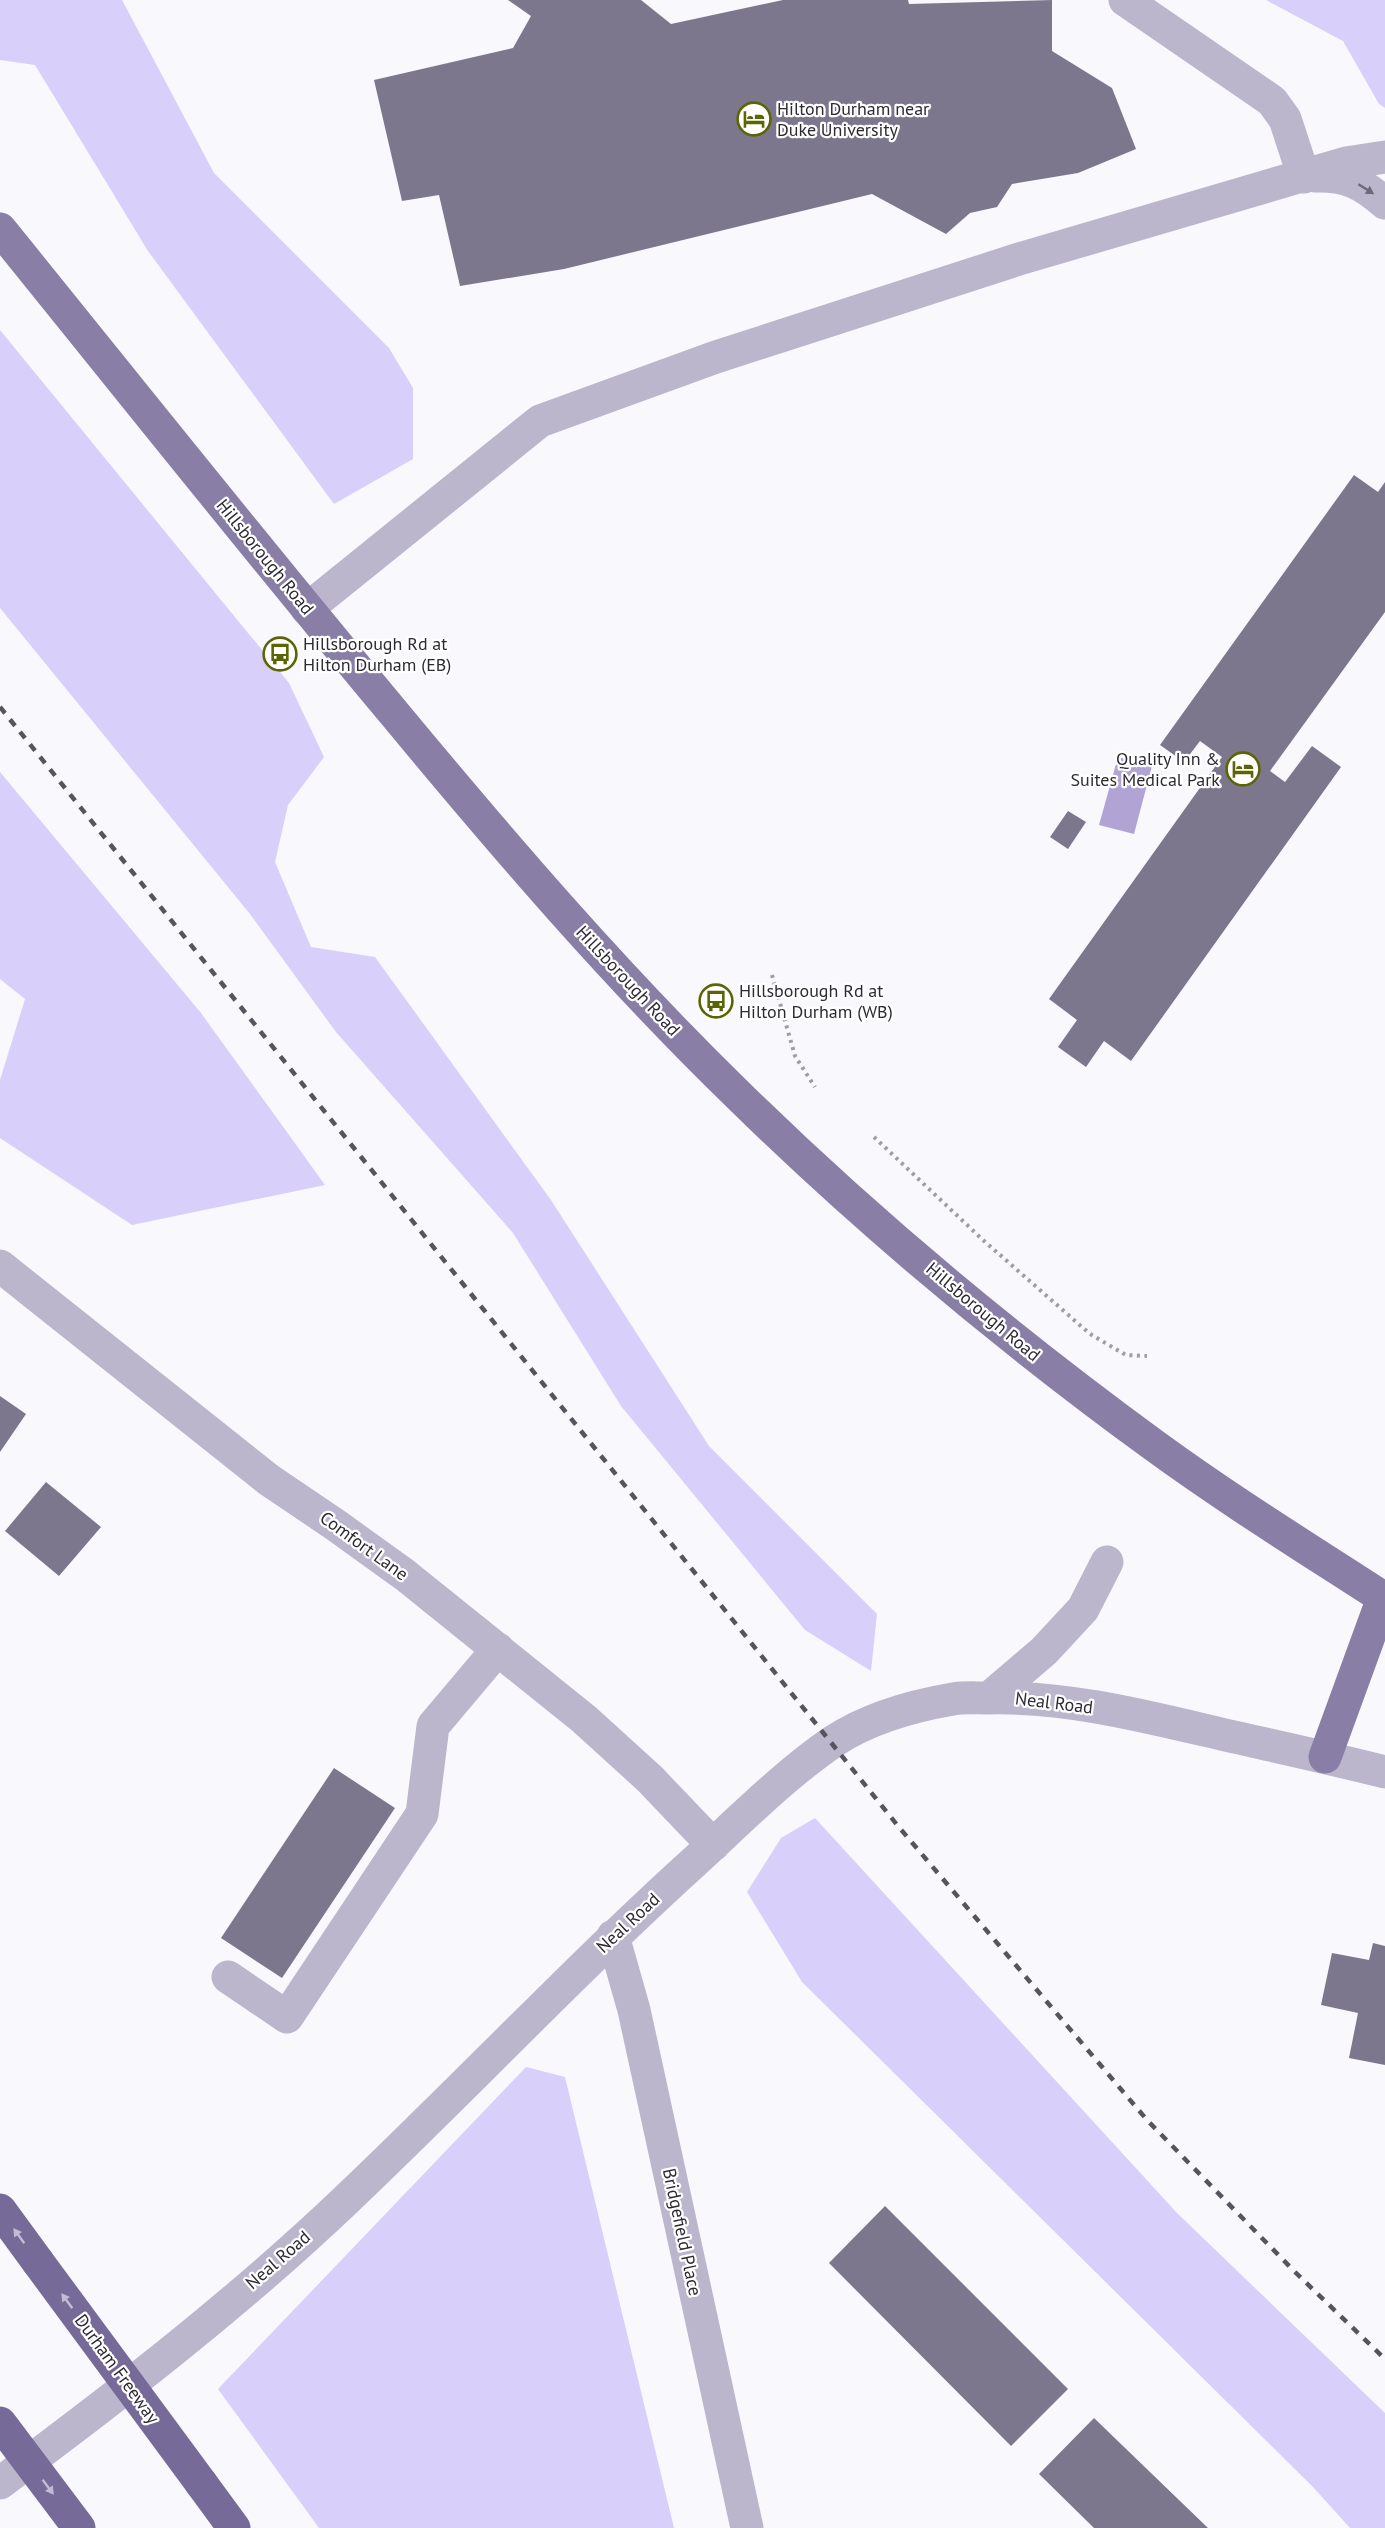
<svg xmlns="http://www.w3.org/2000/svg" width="1385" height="2528" viewBox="0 0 1385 2528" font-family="'PT Sans',sans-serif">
<rect width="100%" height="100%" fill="#f9f8fd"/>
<path fill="#d9cffb" d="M0,0H122L214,173L389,348L413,388V459L334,504L148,251L35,65L0,60Z
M1266,0H1385V108L1379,104L1343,41Z
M0,330L289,683L324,757L288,805L275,862L311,947L375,957L551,1200L709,1446L877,1614L871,1671L805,1630L621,1406L513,1233L336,1032L250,914L0,608Z
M0,772L201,1013L325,1185L132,1225L0,1138V1080L25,999L0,979Z
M815,1818L1177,2213L1385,2413V2528H1350L1313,2487L802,1982L747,1892L781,1838Z
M526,2067L565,2077L674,2528H319L218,2389Z"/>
<path fill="#b1a4d5" d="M1118,757L1152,766L1134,834L1099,825Z"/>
<path fill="#7c778c" d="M508,0H641L671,24L783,0H908L909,4L1052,0V51L1112,88L1136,149L1078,173L1012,184L997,207L970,213L946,234L872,194L564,269L460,286L439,195L402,201L374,80L513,48L531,16Z
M1354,475L1378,492L1385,482V612L1270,771L1285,782L1312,746L1341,767L1131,1061L1104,1041L1086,1067L1058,1047L1077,1020L1049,999L1222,757L1200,741L1184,762L1160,745Z
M1068,811L1086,822L1068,849L1050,837Z
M0,1396L26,1414L0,1452Z
M46,1482L101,1527L59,1576L5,1531Z
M334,1768L395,1808L282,1978L221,1938Z
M1373,1943L1385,1946V2065L1349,2058L1358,2013L1321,2005L1332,1953L1369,1960Z
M885,2206L1068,2389L1011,2446L829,2263Z
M1094,2418L1208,2528H1094L1039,2474Z"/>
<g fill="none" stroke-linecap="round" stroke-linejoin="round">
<path stroke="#9e9da3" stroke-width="4" stroke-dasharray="3 4.5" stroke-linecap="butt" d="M772,975L795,1056L815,1087
M874,1137L983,1240L1090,1334L1126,1355L1147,1356"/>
<path stroke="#bcb6cd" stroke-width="33" d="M1125,0L1272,101L1285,119L1304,177
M1315,176C1346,175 1362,183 1385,203
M307,609L540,421L716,357L877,305L1019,259L1346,163L1385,157
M0,1266L269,1480L337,1526L405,1575L584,1719L650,1779L713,1845
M989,1698L1044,1651L1083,1609L1107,1562
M613,1936L634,2010L747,2528
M228,1977L287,2017L422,1814L433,1726L498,1649
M0,2483C120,2394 239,2302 347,2199C464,2088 574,1971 693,1863C738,1822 784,1775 834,1741C869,1718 912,1706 953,1699C964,1697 975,1698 987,1698C1060,1696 1132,1713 1204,1730C1264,1744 1325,1757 1385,1772"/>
<path stroke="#887ea6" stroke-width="33" d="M0,229C132,392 263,557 398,718C505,847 614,974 734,1091C865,1220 1007,1338 1155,1446C1229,1500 1308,1549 1385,1599
M1325,1757L1383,1598"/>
<path stroke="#766a98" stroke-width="33" d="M0,2210L38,2262
M201,2483L234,2528"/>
<path stroke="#56545c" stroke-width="4.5" stroke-dasharray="8 8" stroke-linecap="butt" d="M0,707L898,1826L1147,2120L1295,2272L1385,2359"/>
<path stroke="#766a98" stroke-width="33" d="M38,2262L201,2483
M0,2423L79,2528"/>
</g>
<defs><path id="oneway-solid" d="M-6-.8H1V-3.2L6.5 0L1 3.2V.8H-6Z" transform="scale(1.5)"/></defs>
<use fill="#6d6978" href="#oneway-solid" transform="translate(1366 189) rotate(32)"/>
<g fill="#c1bcd1">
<use href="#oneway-solid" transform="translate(19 2236) rotate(-126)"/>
<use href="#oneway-solid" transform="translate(67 2301) rotate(-126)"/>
<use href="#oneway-solid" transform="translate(48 2487) rotate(53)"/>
</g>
<defs>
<symbol id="hotel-ring" viewBox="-11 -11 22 22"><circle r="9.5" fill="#fff" stroke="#5b6506" stroke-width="1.5"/><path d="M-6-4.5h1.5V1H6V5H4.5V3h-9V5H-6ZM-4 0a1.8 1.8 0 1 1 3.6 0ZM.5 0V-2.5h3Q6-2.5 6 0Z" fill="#5b6506"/></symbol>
<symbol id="bus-ring" viewBox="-11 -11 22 22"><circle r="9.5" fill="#fff" stroke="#5b6506" stroke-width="1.5"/><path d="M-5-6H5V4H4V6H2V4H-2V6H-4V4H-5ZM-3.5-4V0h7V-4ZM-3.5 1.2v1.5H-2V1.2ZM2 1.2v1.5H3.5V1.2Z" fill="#5b6506"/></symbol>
</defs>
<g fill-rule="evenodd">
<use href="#hotel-ring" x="735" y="100" width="38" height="38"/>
<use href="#bus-ring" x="261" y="635" width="38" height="38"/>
<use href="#hotel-ring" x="1224" y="750" width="38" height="38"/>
<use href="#bus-ring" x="697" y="982" width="38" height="38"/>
</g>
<g text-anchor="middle" stroke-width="4.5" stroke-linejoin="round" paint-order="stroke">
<g font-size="18" fill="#2c2a33" stroke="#fff" text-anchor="start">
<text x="777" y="115">Hilton Durham near<tspan x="777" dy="21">Duke University</tspan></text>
<text x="303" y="650">Hillsborough Rd at<tspan x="303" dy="21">Hilton Durham (EB)</tspan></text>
<text x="1220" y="765" text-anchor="end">Quality Inn &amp;<tspan x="1220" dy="21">Suites Medical Park</tspan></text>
<text x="739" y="997">Hillsborough Rd at<tspan x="739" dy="21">Hilton Durham (WB)</tspan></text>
</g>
<g font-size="18" fill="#2c2a33" stroke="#fff">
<text transform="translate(265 557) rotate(51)" y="6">Hillsborough Road</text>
<text transform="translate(628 981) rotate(47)" y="6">Hillsborough Road</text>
<text transform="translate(983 1312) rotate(40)" y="6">Hillsborough Road</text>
<text transform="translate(364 1546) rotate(36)" y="6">Comfort Lane</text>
<text transform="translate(1054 1703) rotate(7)" y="6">Neal Road</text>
<text transform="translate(628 1923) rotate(-43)" y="6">Neal Road</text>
<text transform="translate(682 2232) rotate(78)" y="6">Bridgefield Place</text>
<text transform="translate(278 2260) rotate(-41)" y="6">Neal Road</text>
<text transform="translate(117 2369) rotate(54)" y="6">Durham Freeway</text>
</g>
</g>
</svg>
